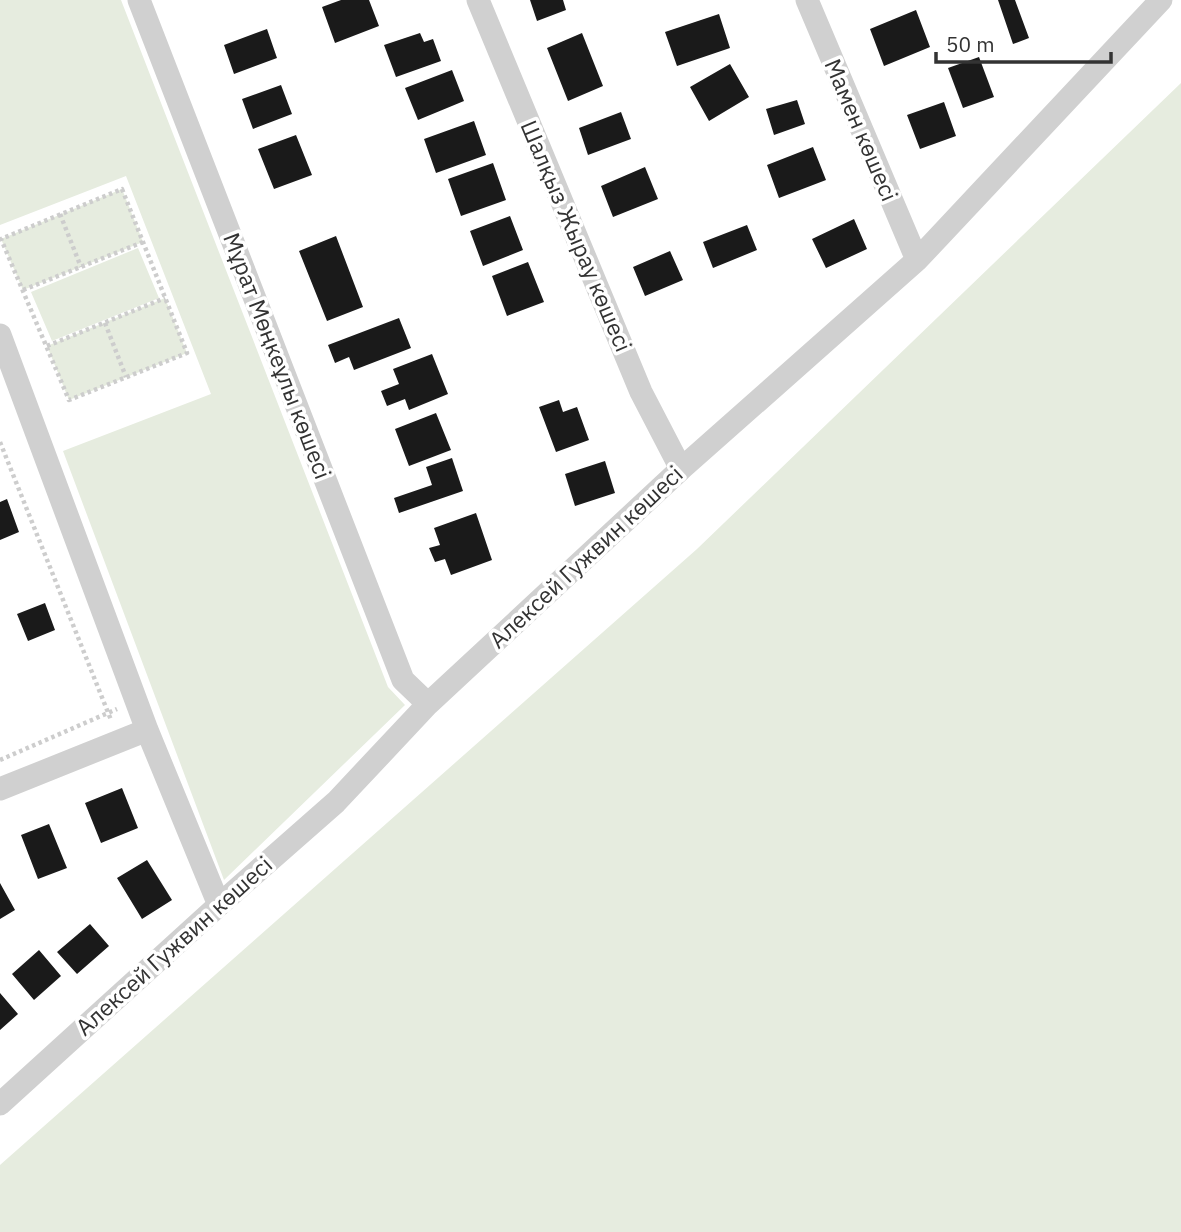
<svg xmlns="http://www.w3.org/2000/svg" width="1181" height="1232" viewBox="0 0 1181 1232" font-family="'IBM Plex Sans',sans-serif">
<rect width="100%" height="100%" fill="#fff"/>
<path fill="#e6ecdf" d="M0,0H121L388,687L405,705L224,880L63,451L211,394L126,176L0,225Z
M1181,83V1232H0V1165L697,549Z
M122,189L143,242L23,290L1,239Z
M138,248L159,298L52,341L31,292Z
M165,298L187,353L69,400L47,346Z"/>
<path fill="#1a1a1a" d="M341,0H369L379,26L335,43L322,7Z
M530,0H563L566,10L537,21Z
M998,0H1015L1029,38L1013,44Z
M916,10L930,47L884,66L870,29Z
M719,14L730,48L677,66L665,32Z
M267,29L277,58L234,74L224,45Z
M420,33L424,42L433,39L441,61L396,77L384,45Z
M582,33L603,86L568,101L547,48Z
M979,57L994,97L963,108L948,68Z
M730,64L749,97L709,121L690,87Z
M452,70L464,101L418,120L405,88Z
M281,85L292,114L253,129L242,99Z
M797,100L805,124L774,135L766,109Z
M944,102L956,136L920,149L907,115Z
M621,112L631,139L588,155L579,128Z
M474,121L486,155L436,173L424,139Z
M296,135L312,175L274,189L258,149Z
M813,147L826,180L779,198L767,165Z
M493,163L506,200L461,216L448,179Z
M645,167L658,199L613,217L601,186Z
M510,216L523,250L483,266L470,231Z
M854,219L867,249L826,268L812,239Z
M747,225L757,250L713,268L703,242Z
M336,236L363,307L327,321L299,251Z
M670,251L683,280L645,296L633,267Z
M528,262L544,302L507,316L492,276Z
M399,318L411,348L354,370L349,357L335,363L328,345Z
M432,354L448,394L409,410L405,399L387,406L381,391L399,384L393,369Z
M559,400L563,412L577,407L589,440L556,452L539,407Z
M436,413L451,450L409,466L395,429Z
M452,458L463,491L399,513L394,498L432,485L426,467Z
M605,461L615,493L575,506L565,474Z
M7,499L19,532L0,540V502Z
M476,513L492,560L451,575L445,559L435,562L429,548L440,545L434,528Z
M45,603L55,630L28,641L17,614Z
M122,788L138,828L101,843L85,803Z
M49,824L67,868L38,879L21,835Z
M147,860L172,900L142,919L117,878Z
M0,883L15,910L0,919Z
M90,924L109,946L77,974L57,952Z
M39,950L61,976L34,1000L12,974Z
M0,993L18,1014L0,1030Z"/>
<g fill="none" stroke-linecap="round" stroke-linejoin="round">
<path stroke="#cdcdcd" stroke-width="4.5" stroke-dasharray="3.5 3.5" stroke-linecap="butt" d="M122,189L187,353L69,400L1,239Z
M60,214L81,267
M23,290L143,242
M105,323L126,377
M47,346L165,298
M0,442L111,720
M0,760L117,709"/>
<path stroke="#d0d0d0" stroke-width="23" d="M139,0L403,680L428,704
M478,0L641,392L681,469
M807,0L917,260
M0,335L147,730L219,905
M0,789L147,730
M0,1104L219,905L336,802L428,704L681,469L917,260L1161,0"/>
</g>
<g text-anchor="middle" stroke-width="7" stroke-linejoin="round" paint-order="stroke">
<g font-size="23" fill="#333" stroke="#fff">
<text transform="translate(861 130) rotate(67)" y="8">Мамен көшесі</text>
<text transform="translate(576 236) rotate(67)" y="8">Шалқыз Жырау көшесі</text>
<text transform="translate(277 356) rotate(69)" y="8">Мұрат Мөңкеұлы көшесі</text>
<text transform="translate(586 557) rotate(-43)" y="8">Алексей Гужвин көшесі</text>
<text transform="translate(174 946) rotate(-42)" y="8">Алексей Гужвин көшесі</text>
</g>
</g>
<path d="M936 52v10h175v-10" fill="none" stroke="#333333" stroke-width="3.5"/>
<text x="946" y="52" font-size="21" fill="#333333" stroke="#ffffff" stroke-width="5" paint-order="stroke">50 m</text>
</svg>
